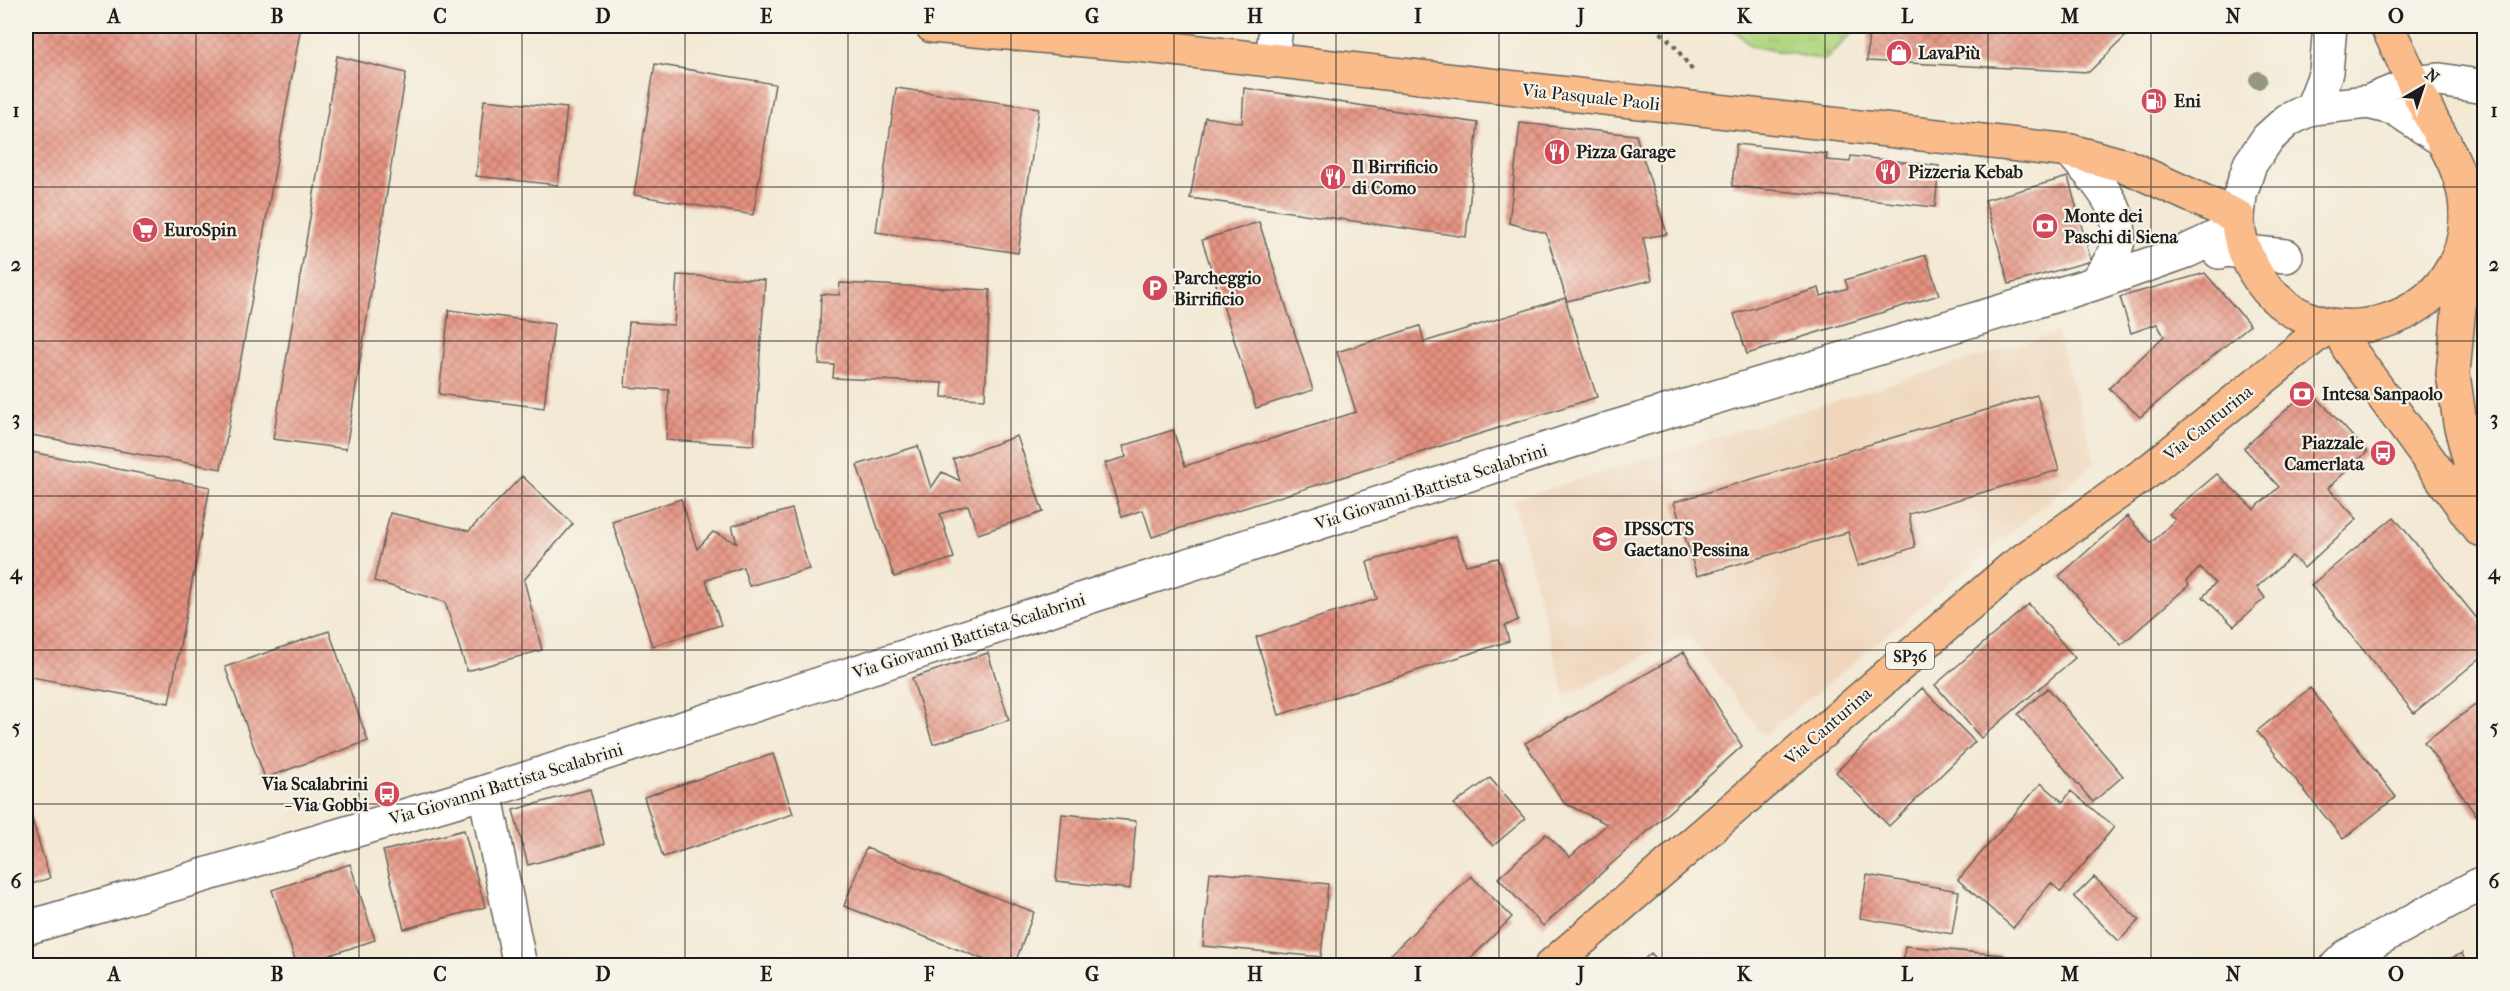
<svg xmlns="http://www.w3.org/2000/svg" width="2510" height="991" viewBox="0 0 2510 991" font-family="'IM FELL French Canon',serif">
<defs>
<pattern id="grass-tufts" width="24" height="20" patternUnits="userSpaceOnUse" patternTransform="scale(1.5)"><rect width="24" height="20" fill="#b1d680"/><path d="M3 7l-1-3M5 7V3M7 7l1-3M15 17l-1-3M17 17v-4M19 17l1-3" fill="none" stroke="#98b76e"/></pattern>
<pattern id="building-cross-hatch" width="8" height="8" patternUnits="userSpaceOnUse" patternTransform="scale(1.5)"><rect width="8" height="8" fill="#e69280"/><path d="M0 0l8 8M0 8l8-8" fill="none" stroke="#ba7668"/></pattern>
</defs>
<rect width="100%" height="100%" fill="#f7f3e8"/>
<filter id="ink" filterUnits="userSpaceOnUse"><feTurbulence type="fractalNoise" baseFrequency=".0167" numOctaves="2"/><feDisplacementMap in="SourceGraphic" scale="12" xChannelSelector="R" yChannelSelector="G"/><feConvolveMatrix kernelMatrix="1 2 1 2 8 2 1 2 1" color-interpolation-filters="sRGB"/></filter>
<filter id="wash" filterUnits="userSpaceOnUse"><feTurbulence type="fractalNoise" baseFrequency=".008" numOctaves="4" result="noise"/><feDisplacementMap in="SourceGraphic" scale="24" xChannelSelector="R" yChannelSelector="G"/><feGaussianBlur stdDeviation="1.35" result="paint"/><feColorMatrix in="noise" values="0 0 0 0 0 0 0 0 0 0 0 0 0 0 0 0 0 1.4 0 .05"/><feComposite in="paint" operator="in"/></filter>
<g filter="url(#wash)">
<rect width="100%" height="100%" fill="#f3e9d4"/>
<path fill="#efd6bc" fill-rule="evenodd" d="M2057,333L2096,462L1764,736L1688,635L1565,696L1513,500ZM2036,395L1909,514L1858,566L1848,532L1697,576L1675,502Z"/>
<path fill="url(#grass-tufts)" stroke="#66794e" stroke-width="1.5" d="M1730,26H1859L1825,60L1751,46Z"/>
<g id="blocks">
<path fill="url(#building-cross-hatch)" d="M26,26H301L221,469L26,434Z
M1869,26H2136L2089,72L1867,61Z
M337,56L406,73L346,449L273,439Z
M655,64L775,84L753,215L634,195Z
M896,88L1039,108L1018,253L876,232Z
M1244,88L1478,123L1466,237L1190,198L1205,117L1242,123Z
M484,100L567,108L558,185L476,176Z
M1520,123L1636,135L1667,234L1643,238L1652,280L1567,301L1546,233L1509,223Z
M1736,144L1827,154L1826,160L1850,162L1851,156L1939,166L1935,207L1732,186Z
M2068,177L2091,261L2009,284L1985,200Z
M1259,222L1313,390L1256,408L1202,240Z
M1926,255L1939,295L1747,354L1734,314L1819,288L1821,296L1848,288L1845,280Z
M2205,273L2250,325L2140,417L2109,388L2164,336L2157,324L2131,333L2120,297Z
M677,275L765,280L754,445L666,440L669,390L625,387L629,322L674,325Z
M840,283L990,290L985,399L942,397L943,383L833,378L834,365L819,364L821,294L839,295Z
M1565,298L1597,397L1152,537L1143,510L1122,517L1105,463L1126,457L1123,446L1173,430L1185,466L1356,412L1337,352L1420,326L1424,342Z
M449,310L554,324L544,408L439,394Z
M2309,389L2367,452L2328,488L2357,519L2304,568L2292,556L2257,587L2265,598L2234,626L2203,597L2215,583L2200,568L2186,581L2189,585L2121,645L2059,576L2127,516L2151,543L2175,520L2169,514L2217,474L2254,509L2279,487L2244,448Z
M2037,395L2059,470L1909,514L1915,547L1858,566L1848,532L1697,576L1674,502Z
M1017,436L1043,512L978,534L968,505L940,514L954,558L894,577L857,465L918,446L931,488L942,472L960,481L953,459Z
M26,451L210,487L169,703L26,676Z
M522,476L573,524L524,580L542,650L467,671L445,602L374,581L390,513L469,531Z
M681,499L697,549L713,532L737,543L732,526L792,509L809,569L749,586L743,567L706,580L721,625L652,646L612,521Z
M2394,517L2484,627V655L2414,713L2311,585Z
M1456,536L1466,565L1498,558L1518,620L1505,626L1509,641L1279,715L1256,637L1377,599L1367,562Z
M2029,604L2075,658L1981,738L1935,685Z
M329,631L368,741L265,778L225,667Z
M1684,652L1742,746L1543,926L1498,878L1546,834L1570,857L1607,824L1564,803L1525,743Z
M988,653L1009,720L933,744L912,678Z
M1922,688L1975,742L1889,826L1836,772Z
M2048,688L2123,776L2093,802L2018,714Z
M2310,688L2396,797L2343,839L2257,731Z
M2484,699V813L2478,818L2424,742Z
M773,754L793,814L663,857L644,797Z
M1490,778L1525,819L1493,846L1454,804Z
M2041,783L2063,802L2071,791L2114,827L2061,892L2051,883L2013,928L1958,880Z
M590,789L604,844L528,865L513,810Z
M30,813L50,878L26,886V814Z
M1062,814L1136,821L1130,889L1056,881Z
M464,830L485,907L404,929L383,851Z
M866,848L1034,912L1014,966H1001L844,906Z
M350,864L375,940L297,966L272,890Z
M1210,872L1328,884L1321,957L1203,946Z
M1867,875L1959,891L1952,934L1860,918Z
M1471,876L1512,917L1463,966H1396L1388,957Z
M2094,877L2139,920L2119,941L2074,897Z
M1905,946L2003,955L2002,966H1903Z
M1651,953L1663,966H1637Z
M2462,953L2467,966H2435Z
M914,961L939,964V966H914Z"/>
</g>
</g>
<g filter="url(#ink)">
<use href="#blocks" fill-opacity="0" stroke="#67645c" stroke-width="1.5"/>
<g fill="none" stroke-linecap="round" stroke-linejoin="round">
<defs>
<path id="minor" d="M1272,61L1276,26
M2368,102L2396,109L2444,141
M2312,108L2326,72L2330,26
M2070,151C2110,195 2144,230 2093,284
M2238,217L2240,195L2250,164L2268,138L2288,120L2312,108L2368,102L2414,83L2440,80L2484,87
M2219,252L2225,250L2286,256
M485,792L520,966
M26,928L485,792L1609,429L2093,284L2187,251L2238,227
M2337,966L2347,956L2484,882"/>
<path id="major" d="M932,26L1138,45L2070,151L2126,166L2238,217C2237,233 2244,251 2251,265C2308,377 2481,324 2465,199C2461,170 2445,145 2432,120C2416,89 2402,57 2387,26
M2464,250L2453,374L2460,423L2484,517
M2337,326L2349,349L2479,529
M1551,966L2011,569L2150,470L2329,325"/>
</defs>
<use href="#minor" stroke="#67645c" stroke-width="36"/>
<use href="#major" stroke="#67645c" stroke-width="36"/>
<path stroke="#67645c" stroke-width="4" stroke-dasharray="4.5 4.5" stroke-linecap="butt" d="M1654,26L1673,44L1693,71"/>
<use href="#minor" stroke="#fff" stroke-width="33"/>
<use href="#major" stroke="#fabc8b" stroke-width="33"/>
</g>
<circle fill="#96977f" cx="2258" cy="80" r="9"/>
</g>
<path fill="none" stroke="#1c1c1c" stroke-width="1.5" stroke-opacity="0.55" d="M196,26V966M359,26V966M522,26V966M685,26V966M848,26V966M1011,26V966M1174,26V966M1336,26V966M1499,26V966M1662,26V966M1825,26V966M1988,26V966M2151,26V966M2314,26V966M26,187H2484M26,341H2484M26,496H2484M26,650H2484M26,804H2484"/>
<defs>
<symbol id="shop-disc" viewBox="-11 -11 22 22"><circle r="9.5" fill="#d1495b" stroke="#f7f3e8"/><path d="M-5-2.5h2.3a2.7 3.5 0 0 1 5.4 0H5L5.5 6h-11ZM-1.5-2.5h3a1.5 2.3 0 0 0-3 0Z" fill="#fff"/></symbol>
<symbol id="fuel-disc" viewBox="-11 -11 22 22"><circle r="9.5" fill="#d1495b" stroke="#f7f3e8"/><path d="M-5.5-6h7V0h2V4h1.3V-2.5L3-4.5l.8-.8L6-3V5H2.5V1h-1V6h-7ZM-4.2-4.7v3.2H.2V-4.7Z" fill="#fff"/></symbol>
<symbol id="restaurant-disc" viewBox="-11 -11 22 22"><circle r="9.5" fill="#d1495b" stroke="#f7f3e8"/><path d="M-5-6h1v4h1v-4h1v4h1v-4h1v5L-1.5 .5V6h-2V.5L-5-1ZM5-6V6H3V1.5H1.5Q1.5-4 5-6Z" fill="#fff"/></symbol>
<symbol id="bank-disc" viewBox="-11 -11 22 22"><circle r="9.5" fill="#d1495b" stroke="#f7f3e8"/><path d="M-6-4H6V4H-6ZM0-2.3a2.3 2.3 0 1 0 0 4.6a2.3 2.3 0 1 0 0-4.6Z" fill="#fff"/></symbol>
<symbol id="supermarket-disc" viewBox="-11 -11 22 22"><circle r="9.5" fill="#d1495b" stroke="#f7f3e8"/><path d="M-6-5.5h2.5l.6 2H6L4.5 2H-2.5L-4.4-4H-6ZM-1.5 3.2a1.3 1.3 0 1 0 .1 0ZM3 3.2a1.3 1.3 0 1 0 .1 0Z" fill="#fff"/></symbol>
<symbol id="parking-disc" viewBox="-11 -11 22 22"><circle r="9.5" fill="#d1495b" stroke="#f7f3e8"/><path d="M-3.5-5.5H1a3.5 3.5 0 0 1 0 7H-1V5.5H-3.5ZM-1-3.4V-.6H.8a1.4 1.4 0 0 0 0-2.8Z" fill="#fff"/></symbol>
<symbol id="bus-disc" viewBox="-11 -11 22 22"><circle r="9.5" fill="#d1495b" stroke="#f7f3e8"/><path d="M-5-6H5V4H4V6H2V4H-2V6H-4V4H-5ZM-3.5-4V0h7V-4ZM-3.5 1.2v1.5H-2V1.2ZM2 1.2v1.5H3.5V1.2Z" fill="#fff"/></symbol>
<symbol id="school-disc" viewBox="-11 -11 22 22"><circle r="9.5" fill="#d1495b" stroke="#f7f3e8"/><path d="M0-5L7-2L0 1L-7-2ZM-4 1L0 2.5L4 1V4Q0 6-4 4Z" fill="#fff"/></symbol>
</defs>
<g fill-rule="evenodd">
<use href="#shop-disc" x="1884" y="38" width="30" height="30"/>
<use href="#fuel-disc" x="2139" y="86" width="30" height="30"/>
<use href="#restaurant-disc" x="1542" y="137" width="30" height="30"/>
<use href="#restaurant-disc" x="1873" y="157" width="30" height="30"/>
<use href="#restaurant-disc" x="1318" y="162" width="30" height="30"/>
<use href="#bank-disc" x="2030" y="211" width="30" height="30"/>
<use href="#supermarket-disc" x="130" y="215" width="30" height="30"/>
<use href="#parking-disc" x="1140" y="273" width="30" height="30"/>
<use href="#bank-disc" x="2287" y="379" width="30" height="30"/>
<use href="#bus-disc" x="2368" y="438" width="30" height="30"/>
<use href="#school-disc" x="1590" y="524" width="30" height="30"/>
<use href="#bus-disc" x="372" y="779" width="30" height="30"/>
</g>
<g text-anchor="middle" stroke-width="4.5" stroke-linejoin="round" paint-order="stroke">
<rect fill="#f7f3e8" stroke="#5e5c59" stroke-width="1.5" x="1886" y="643" width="48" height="26" rx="4.5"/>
<g font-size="16" font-weight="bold" fill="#1c1c1c">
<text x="1910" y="662">SP36</text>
</g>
<g font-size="18" font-weight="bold" fill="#1c1c1c" stroke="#f7f3e8" text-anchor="start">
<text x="1918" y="59">LavaPiù</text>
<text x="2174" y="107">Eni</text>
<text x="1576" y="158">Pizza Garage</text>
<text x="1352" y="173">Il Birrificio<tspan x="1352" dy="21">di Como</tspan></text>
<text x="1908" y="178">Pizzeria Kebab</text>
<text x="2064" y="222">Monte dei<tspan x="2064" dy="21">Paschi di Siena</tspan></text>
<text x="164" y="236">EuroSpin</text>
<text x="1174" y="284">Parcheggio<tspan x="1174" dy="21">Birrificio</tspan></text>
<text x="2322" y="400">Intesa Sanpaolo</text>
<text x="2364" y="449" text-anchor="end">Piazzale<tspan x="2364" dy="21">Camerlata</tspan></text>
<text x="1624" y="535">IPSSCTS<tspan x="1624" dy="21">Gaetano Pessina</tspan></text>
<text x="368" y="790" text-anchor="end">Via Scalabrini<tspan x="368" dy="21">- Via Gobbi</tspan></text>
</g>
<g font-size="18" fill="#1c1c1c" stroke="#f7f3e8">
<text transform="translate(1591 97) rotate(6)" y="6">Via Pasquale Paoli</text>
<text transform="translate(2208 423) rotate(-39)" y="6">Via Canturina</text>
<text transform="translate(1431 487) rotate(-18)" y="6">Via Giovanni Battista Scalabrini</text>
<text transform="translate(969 636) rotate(-18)" y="6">Via Giovanni Battista Scalabrini</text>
<text transform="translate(1828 726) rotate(-41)" y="6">Via Canturina</text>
<text transform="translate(506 784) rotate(-17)" y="6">Via Giovanni Battista Scalabrini</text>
</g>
</g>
<rect width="2510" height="991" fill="none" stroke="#f7f3e8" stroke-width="66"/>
<g transform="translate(2423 87) rotate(39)" stroke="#f7f3e8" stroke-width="4.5" paint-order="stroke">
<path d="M0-4.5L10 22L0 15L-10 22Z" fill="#1c1c1c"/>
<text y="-9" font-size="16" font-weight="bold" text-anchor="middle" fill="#1c1c1c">N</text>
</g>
<rect x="33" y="33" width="2444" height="925" fill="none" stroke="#1c1c1c" stroke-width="2"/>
<g font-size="20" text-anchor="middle" font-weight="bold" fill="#1c1c1c">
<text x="114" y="23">A</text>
<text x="277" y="23">B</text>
<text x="440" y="23">C</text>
<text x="603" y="23">D</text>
<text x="766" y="23">E</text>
<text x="929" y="23">F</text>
<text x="1092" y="23">G</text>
<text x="1255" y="23">H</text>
<text x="1418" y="23">I</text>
<text x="1581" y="23">J</text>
<text x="1744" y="23">K</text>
<text x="1907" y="23">L</text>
<text x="2070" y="23">M</text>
<text x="2233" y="23">N</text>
<text x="2396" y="23">O</text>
<text x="16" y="117">1</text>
<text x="2494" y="117">1</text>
<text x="16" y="271">2</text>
<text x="2494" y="271">2</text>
<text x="16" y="425">3</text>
<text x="2494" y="425">3</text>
<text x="16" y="579">4</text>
<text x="2494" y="579">4</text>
<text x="16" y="734">5</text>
<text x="2494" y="734">5</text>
<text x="16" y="888">6</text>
<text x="2494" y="888">6</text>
<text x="114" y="981">A</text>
<text x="277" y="981">B</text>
<text x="440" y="981">C</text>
<text x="603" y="981">D</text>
<text x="766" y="981">E</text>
<text x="929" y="981">F</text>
<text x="1092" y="981">G</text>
<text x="1255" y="981">H</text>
<text x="1418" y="981">I</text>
<text x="1581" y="981">J</text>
<text x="1744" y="981">K</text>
<text x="1907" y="981">L</text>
<text x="2070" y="981">M</text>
<text x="2233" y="981">N</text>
<text x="2396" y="981">O</text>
</g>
</svg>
